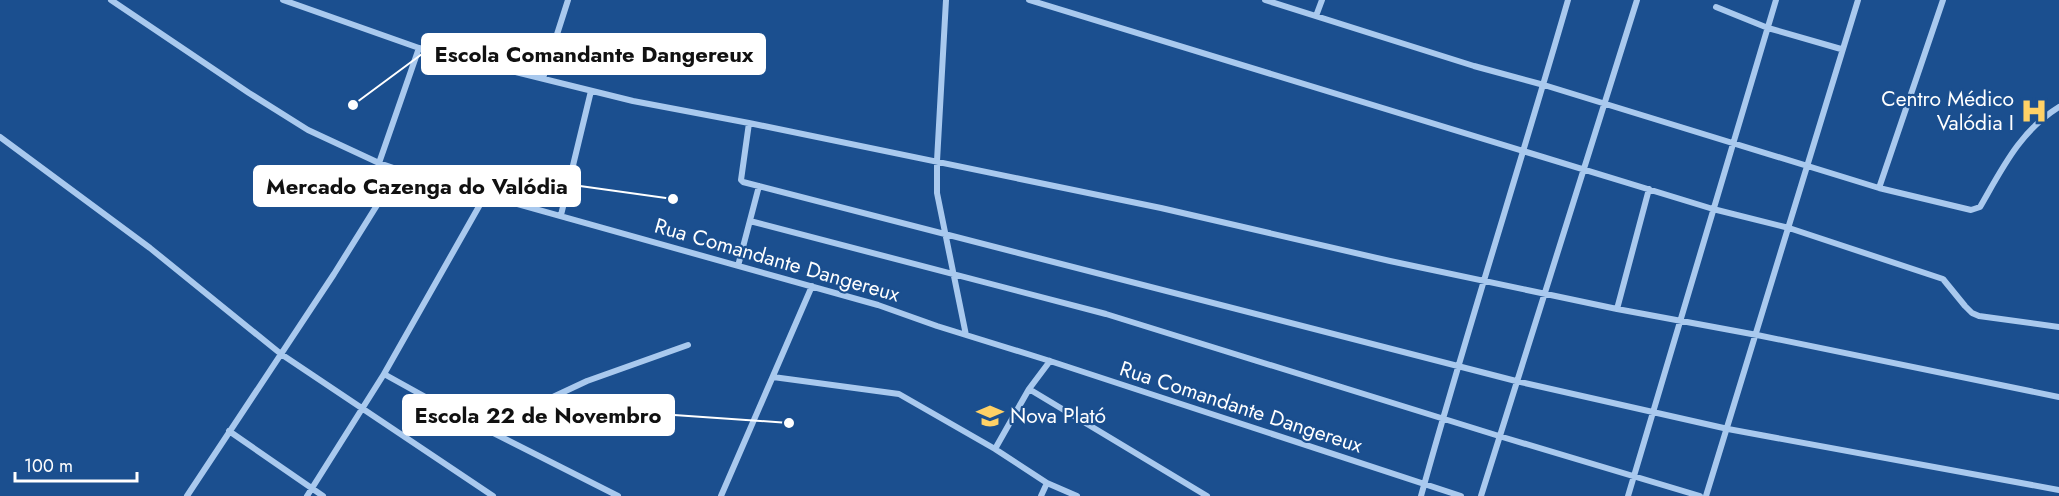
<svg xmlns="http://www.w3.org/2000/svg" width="2059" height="496" viewBox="0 0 2059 496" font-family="Jost,sans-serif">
<rect width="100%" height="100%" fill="#1b4f8f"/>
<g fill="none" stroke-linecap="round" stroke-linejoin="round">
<path stroke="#a9c9ee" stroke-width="6" d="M111,0L249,93L308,130L379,163L417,176L878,305L937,326L1050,361L1461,496
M283,0L419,48L633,101L749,123L1161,208L1390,261L1617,309L1757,335L2059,397
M946,0L937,161V193L966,335
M1029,0L1713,209L1789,228L1943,279L1965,306L1972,313L1979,316L2059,327
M1265,0L1474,66L1544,85L1879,188L1971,210L1980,207C2002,169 2020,131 2059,107
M1716,7L1768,28L1841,49
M1316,16L1322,0
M543,78L568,0
M749,123L741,180L743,182L1516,381L1728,429L2059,490
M0,137L150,248L281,354L493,496
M379,163L419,48
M1879,188L1943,0
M561,215L591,91
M750,221L1106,314L1499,436L1700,496
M738,266L759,186
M1617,309L1649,189
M384,374L458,415L618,496
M773,377L899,394L995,449L1047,483L1077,496
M1029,389L1207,496
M486,428H507L525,419L540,403L587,381L688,345
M229,431L323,496
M995,449L1029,389L1050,361
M187,496L334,274L399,170
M307,496L384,374L486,194
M721,496L812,286
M1041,496L1047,483
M1421,496C1467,330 1520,166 1568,0
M1481,496L1637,0
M1628,496L1776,0
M1706,496L1858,0"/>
</g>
<defs>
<symbol id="hospital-bare" viewBox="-9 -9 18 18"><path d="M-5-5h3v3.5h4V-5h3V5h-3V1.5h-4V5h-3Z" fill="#ffd166" stroke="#1b4f8f" stroke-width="2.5" paint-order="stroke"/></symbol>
<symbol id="school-bare" viewBox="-9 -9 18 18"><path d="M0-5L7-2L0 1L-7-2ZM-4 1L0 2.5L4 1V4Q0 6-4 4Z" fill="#ffd166" stroke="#1b4f8f" stroke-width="2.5" paint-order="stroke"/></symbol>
</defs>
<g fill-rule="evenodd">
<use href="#hospital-bare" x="2015" y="92" width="38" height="38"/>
<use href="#school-bare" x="971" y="397" width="38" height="38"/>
</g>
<g text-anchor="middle" stroke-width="4.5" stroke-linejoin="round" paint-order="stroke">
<g font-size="21" fill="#fff" stroke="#1b4f8f" text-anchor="end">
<text x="2014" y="106">Centro Médico<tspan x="2014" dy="24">Valódia I</tspan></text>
<text x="1010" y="423" text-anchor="start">Nova Plató</text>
</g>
<g font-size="21" fill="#fff" stroke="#1b4f8f">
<text transform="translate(777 260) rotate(16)" y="7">Rua Comandante Dangereux</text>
<text transform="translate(1241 407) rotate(18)" y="7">Rua Comandante Dangereux</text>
</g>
</g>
<path fill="none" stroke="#fff" stroke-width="2" d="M353 105L422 54M673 199L580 186M789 423L674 415"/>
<g fill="#fff" stroke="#1b4f8f" stroke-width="2">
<circle cx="353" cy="105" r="6"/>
<circle cx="673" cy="199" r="6"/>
<circle cx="789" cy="423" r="6"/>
</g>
<g fill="#fff" stroke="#fff" stroke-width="2">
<rect x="422" y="34" width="343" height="40" rx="6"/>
<rect x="254" y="166" width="326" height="40" rx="6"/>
<rect x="403" y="395" width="271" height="40" rx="6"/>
</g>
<g font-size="22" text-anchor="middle" font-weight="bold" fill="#111">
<text x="594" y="62">Escola Comandante Dangereux</text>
<text x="417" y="194">Mercado Cazenga do Valódia</text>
<text x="538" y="423">Escola 22 de Novembro</text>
</g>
<path d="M15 472v9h122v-9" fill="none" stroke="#ffffff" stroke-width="3"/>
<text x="24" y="472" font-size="18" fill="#ffffff" stroke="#1b4f8f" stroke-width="4.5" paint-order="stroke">100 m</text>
</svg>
